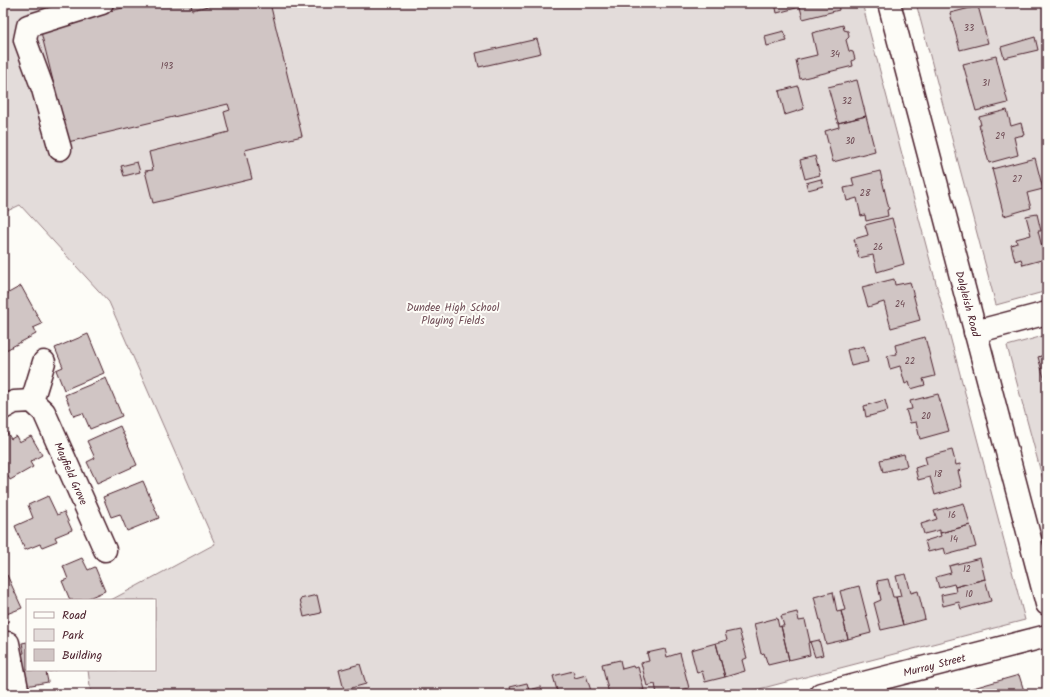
<svg xmlns="http://www.w3.org/2000/svg" width="1050" height="697" viewBox="0 0 1050 697" font-family="Kalam,sans-serif">
<rect width="100%" height="100%" fill="#fdfcf7"/>
<filter id="ink" filterUnits="userSpaceOnUse"><feTurbulence type="fractalNoise" baseFrequency=".025" numOctaves="2"/><feDisplacementMap in="SourceGraphic" scale="8" xChannelSelector="R" yChannelSelector="G"/><feConvolveMatrix kernelMatrix="1 2 1 2 8 2 1 2 1" color-interpolation-filters="sRGB"/></filter>
<g filter="url(#ink)">
<path fill="#e3dcda" stroke="#967e82" d="M3,3H862L1025,620L740,694H91L88,670H155V600H111L215,544L109,302L20,205L3,213Z
M916,3H1047V291L996,305Z
M1047,335V495L1007,346Z"/>
<path fill="#d0c5c4" stroke="#4a1f2b" d="M143,3H191L192,10L220,3H270L302,136L245,150L252,179L153,203L145,171L153,170L149,152L229,132L224,112L230,110L228,104L68,142L40,28Z
M756,3H771L757,6Z
M775,3H838L839,10L803,19L800,7L777,13Z
M978,6L988,43L960,50L950,13Z
M843,25L844,30L848,31L849,37L846,40L849,51L853,52L855,59L852,61L853,66L800,79L796,60L817,55L812,33Z
M784,31L787,41L767,46L765,36Z
M1035,37L1038,50L1004,58L1001,47Z
M537,39L541,53L479,67L476,53Z
M996,56L1008,103L976,111L963,64Z
M857,80L866,116L838,123L828,87Z
M798,86L804,109L785,115L779,91Z
M1007,110L1011,126L1021,123L1024,135L1014,137L1018,155L989,163L979,125H981L979,117Z
M866,116L875,151L833,162L825,131L839,127L838,123Z
M815,156L820,175L805,179L800,160Z
M1035,158L1043,189L1027,193L1031,208L1004,216L992,169Z
M137,162L140,172L124,176L121,166Z
M880,171L889,209L887,210L888,216L866,221L865,215L861,216L857,198L847,201L844,188L854,186L852,178Z
M821,179L823,186L808,190L806,183Z
M1037,214L1041,231H1038L1045,259L1023,265L1021,259L1015,261L1011,245L1017,243L1016,239L1031,235L1026,216Z
M892,218L904,264L877,272L873,255L859,258L854,239L868,235L865,225Z
M894,279L895,285L910,282L920,320L891,328L884,302L868,307L862,287Z
M21,286L42,324L33,328L36,334L6,350L3,344V296Z
M88,334L104,373L64,390L56,370L63,367L55,348Z
M925,337L935,376L923,379L925,385L911,389L909,382L905,384L900,366L890,369L887,356L897,354L895,345Z
M864,346L868,362L851,366L847,350Z
M1047,354V388L1038,357Z
M106,378L122,416L90,429L83,413L74,416L65,395Z
M938,394L949,431L920,439L916,422L910,423L906,410L912,409L910,401Z
M885,400L888,411L866,417L864,406Z
M3,426L11,439L16,436L19,442L31,436L42,455L30,462L33,467L10,480L3,468Z
M120,426L137,465L97,483L87,462L95,458L87,441Z
M952,450L956,465L960,464L961,470L958,471L962,487L935,495L930,477L918,480L915,468L927,464L925,457Z
M904,454L907,466L883,472L880,460Z
M143,481L159,518L127,531L120,514L111,517L103,497Z
M48,496L57,515L64,512L72,530L55,537L57,541L42,547L40,544L25,550L15,526L33,518L28,505Z
M964,503L970,525L940,533V530L924,534L921,524L937,519L934,511Z
M970,525L976,547L946,555L944,548L928,552L925,541L941,536L940,533Z
M82,558L88,570L95,567L105,591L84,600H70L62,581L68,579L63,566Z
M980,558L985,579L955,587L954,584L939,588L936,577L951,573L949,566Z
M906,574L911,593L918,591L925,619L903,625L896,597L901,596L896,576Z
M7,575L22,608L4,615L8,623L3,626V577Z
M888,579L893,597H896L903,625L881,630L874,603L881,600L877,581Z
M985,579L991,601L961,609L959,602L943,606L941,595L956,592L955,587Z
M859,586L871,633L848,639L841,611L845,610L840,591Z
M833,592L837,612L841,611L848,639L826,644L814,597Z
M317,595L321,613L304,617L300,599Z
M797,612L799,621L805,620L810,642L808,643L810,655L789,660L781,626H784L781,616Z
M777,618L779,627L781,626L789,660L768,665L764,653L761,654L754,624Z
M739,630L747,658L742,660L745,671L725,677L716,643L727,640L725,633Z
M819,640L823,655L815,657L810,642Z
M27,642V670H56L46,672L48,682L26,686L20,654L24,653L22,643Z
M716,643L725,677L705,682L702,671L697,673L691,650Z
M665,649L667,657L680,653L689,688L665,694H657L655,684L647,686L641,663L649,661L647,653Z
M620,660L622,669L633,666L634,668L638,667L644,690L640,691V694H609L602,664Z
M360,664L366,684L344,690L339,670Z
M573,671L575,678L586,675L592,694H558L553,676Z
M1019,675L1025,694H952Z
M527,683L529,690L541,687L543,694H512L510,687Z"/>
<g fill="none" stroke-linecap="round" stroke-linejoin="round">
<defs>
<g id="minor">
<path id="s1" d="M889,3L1047,604"/>
<path d="M60,149L43,89L25,40L28,26L102,3"/>
<path d="M975,332L1047,313"/>
<path d="M32,401L44,362"/>
<path id="s2" d="M3,408L14,402L32,401L44,412L105,550"/>
<path d="M8,643L18,694"/>
<path id="s3" d="M821,694L1047,636"/>
</g>
</defs>
<use href="#minor" stroke="#4a1f2b" stroke-width="25"/>
<use href="#minor" stroke="#fdfcf7" stroke-width="22"/>
</g>
</g>
<g text-anchor="middle" stroke-width="4" stroke-linejoin="round" paint-order="stroke">
<g font-size="9" fill="#6c4851">
<text x="969" y="31">33</text>
<text x="835" y="57">34</text>
<text x="167" y="69">193</text>
<text x="986" y="86">31</text>
<text x="847" y="104">32</text>
<text x="1000" y="139">29</text>
<text x="850" y="144">30</text>
<text x="1017" y="182">27</text>
<text x="865" y="196">28</text>
<text x="878" y="250">26</text>
<text x="900" y="307">24</text>
<text x="910" y="364">22</text>
<text x="926" y="419">20</text>
<text x="938" y="477">18</text>
<text x="952" y="518">16</text>
<text x="954" y="542">14</text>
<text x="967" y="572">12</text>
<text x="969" y="597">10</text>
</g>
<g font-size="11" fill="#4a1f2b" stroke="#fdfcf7">
<text dy="4" stroke="none"><textPath href="#s1" startOffset="311">Dalgleish Road</textPath></text>
<text dy="4" stroke="none"><textPath href="#s2" startOffset="114">Mayfield Grove</textPath></text>
<text dy="4" stroke="none"><textPath href="#s3" startOffset="117">Murray Street</textPath></text>
</g>
<g font-size="11" fill="#704e57" stroke="#fdfcf7">
<text x="453" y="311">Dundee High School<tspan x="453" dy="13">Playing Fields</tspan></text>
</g>
</g>
<rect width="1050" height="697" fill="none" stroke="#fdfcf7" stroke-width="16"/>
<rect x="8" y="8" width="1034" height="681" fill="none" stroke="#4a1f2b" stroke-width="1.5" filter="url(#ink)"/>
<rect x="26" y="599" width="130" height="72" fill="#fdfcf7" stroke="#b5a4a5"/>
<rect x="34" y="612" width="20" height="6" fill="#fdfcf7" stroke="#b5a4a5"/>
<text x="62" y="619" font-size="12" fill="#4a1f2b">Road</text>
<rect x="34" y="629" width="20" height="12" fill="#e3dcda" stroke="#b5a4a5"/>
<text x="62" y="639" font-size="12" fill="#4a1f2b">Park</text>
<rect x="34" y="649" width="20" height="12" fill="#d0c5c4" stroke="#b5a4a5"/>
<text x="62" y="659" font-size="12" fill="#4a1f2b">Building</text>
</svg>
